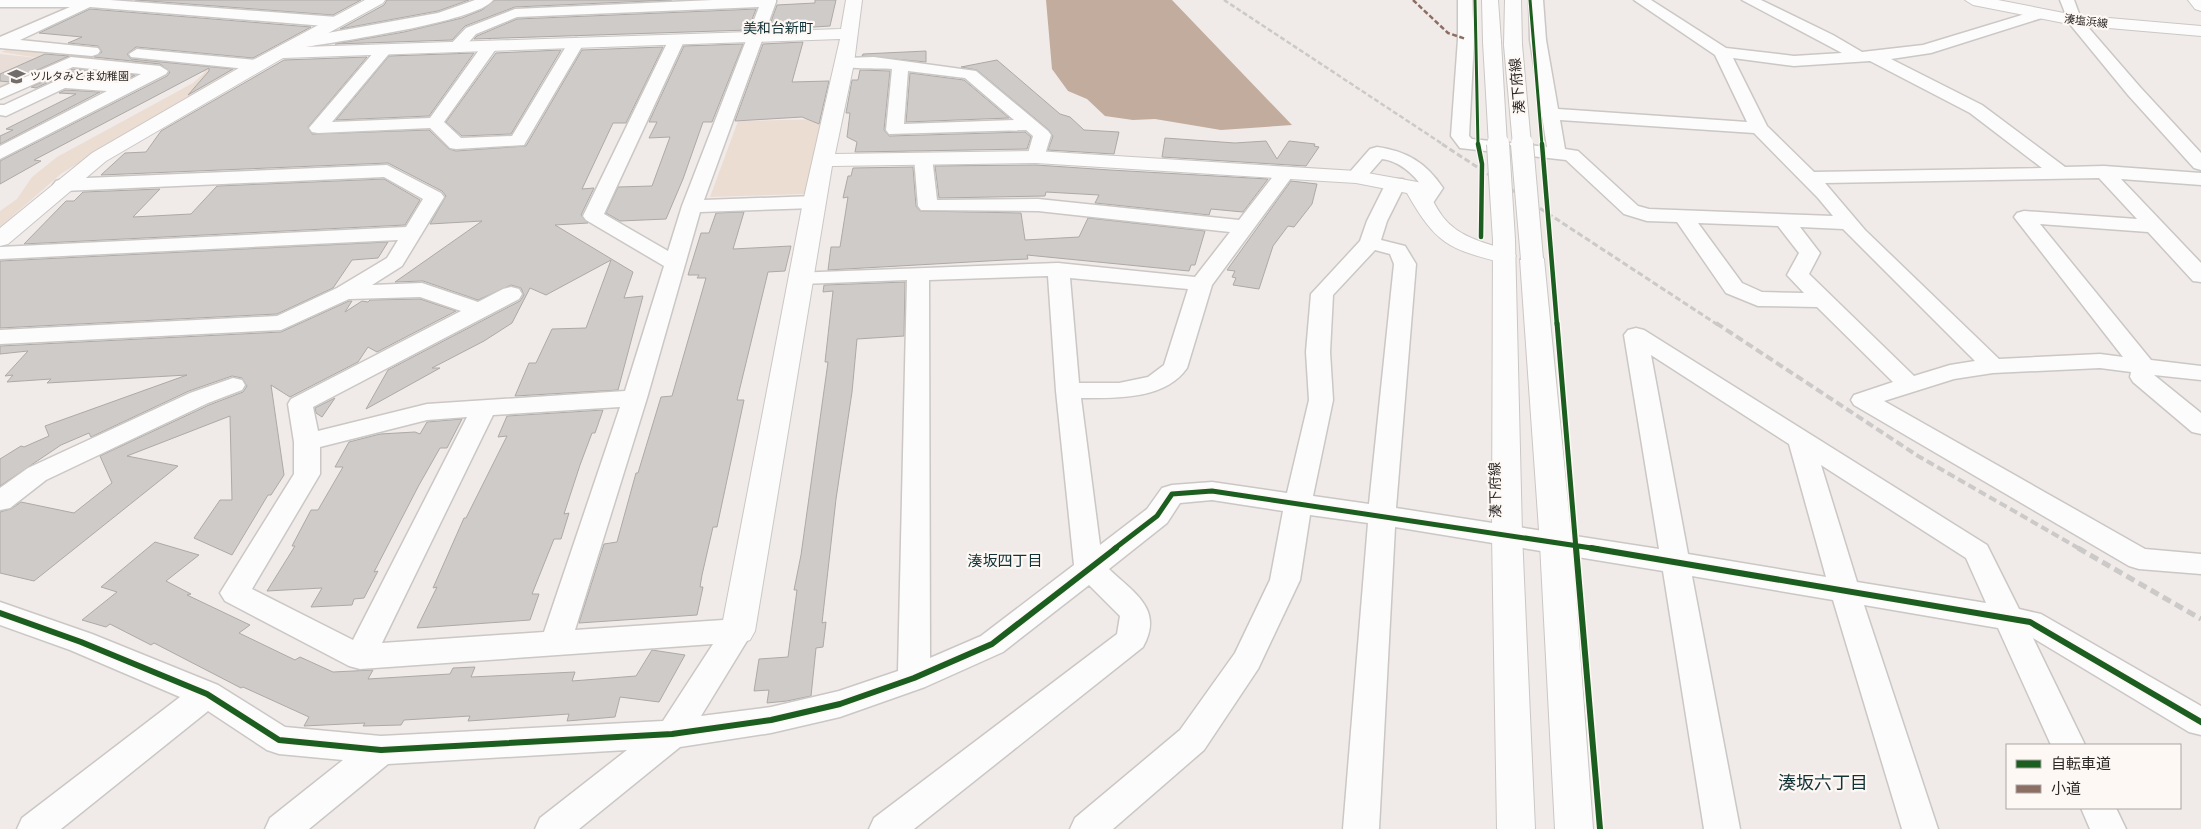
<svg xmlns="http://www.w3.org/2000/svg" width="2201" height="829" viewBox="0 0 2201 829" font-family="'Source Sans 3','Noto Sans JP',sans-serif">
<rect width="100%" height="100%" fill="#f0ebe8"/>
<path fill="#e8ddd7" d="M0,54L65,61L0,91Z"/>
<path fill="#ecddd3" d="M10,48L240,68L62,173L0,227V211L17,199L32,177L57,157L193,83L205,72L45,59L1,52Z
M824,119L805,194L710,197L738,121Z"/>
<path fill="#c2ac9d" d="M1046,0H1172L1292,125L1221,130L1155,119L1133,120L1105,116L1087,99L1068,91L1052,69Z"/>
<path fill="#cfcbc9" stroke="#ada9a7" d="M135,0H361L333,15Z
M387,0H469L438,11L340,29L384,5Z
M495,0H672L515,7L465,26L452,40L335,44L404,32L462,18L482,10Z
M815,0H836L830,26L768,30L777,5L815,3Z
M90,9L311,27L253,58L136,47L127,54L131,59L233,69L188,95L209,71V68L34,160L41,161L0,184V161L167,76L170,72L160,64L94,57L102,52L98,46L68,43L82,37L39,33Z
M756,9L748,30L474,39L477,36L517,19Z
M803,42L792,82L829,81L819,124L802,117L735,121L763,44Z
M743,44L712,122H703L683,179L666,219L620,221L606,213L618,187L652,186L670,137L649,138L657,122H649L684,46Z
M663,47L626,123H613L582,189L594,188L581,215L588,223L555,225L633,272L624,298L643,296L618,390L515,396L529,363H536L552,329L586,328L611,260L546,295L530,288L512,323L484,341L432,368H440L366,409L388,370L520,301L524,295L521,288L511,285L478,300L423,281L395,282L482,221L430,224L446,196L442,191L388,163L101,175L125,153L146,152L161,131L284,60L367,57L308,127L312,134L429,130L449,149L456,151L526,146L582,50Z
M561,50L511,134L462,136L446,122L496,53Z
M926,51V62L862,56L863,54Z
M474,53L429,116L336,120L389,56Z
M45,54L69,56L10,82L0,81V74Z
M997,60L1060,114L1070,117L1084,130L1119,132L1114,154L1048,150L1053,136L1049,130L977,70L961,67Z
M73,69L135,75L124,81L62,76L36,88L31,87Z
M860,70L890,71L884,130L889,136L1025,132L1031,137L1027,149L855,152L857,142L847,137L850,113H846L852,80H858Z
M910,73L964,80L1009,118L906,122Z
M65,90L100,92L0,144V136L13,130L6,129L76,94L59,93Z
M1165,138L1235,143L1266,141L1277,159L1289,141L1315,144L1314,146L1319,147L1306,166L1162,157Z
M1036,165L1110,170L1268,179L1243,212L1211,209L1209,215L1095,203L1099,195L1046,192L1045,196L939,198L935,166Z
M913,167L916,206L920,211L1021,213L1025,240L1079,237L1088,218L1205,231L1195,265H1191L1189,271L1027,255L1028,259L1005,260L828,270L831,247H840L848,197L843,198L848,176H851L853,168Z
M384,179L420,200L405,225L24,244L66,201H74L83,192L160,189L133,217L191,214L217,186Z
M1291,181L1317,184L1312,204L1294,227L1288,226L1273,246L1259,289L1233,285L1236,278L1232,277L1235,271L1227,270Z
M744,212L733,249L791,246L785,271L768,272L737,400H744L717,527H713L702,575L700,587H703L697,615L579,623L604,544L617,542L636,473H638L661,397L672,396L706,278H697L699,275H688L701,233H709L716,213Z
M388,242L378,258L352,260L333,288L277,314L0,328V261Z
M905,282L904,336L857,339L852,392L836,499L822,623L826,622L823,647L816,648L811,696L787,701L767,703L769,690L754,691L759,659L788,657L797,590H794L801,555L828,362H825L833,291L823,292L824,285Z
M420,299L456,311L377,352L368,347L358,362L290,397L271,385L284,475L271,495H268L232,555L194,538L220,500H232L230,416L127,456L178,466L34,581L0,573V512L11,509L21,502L74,513L112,483L100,456L209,405L243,392L247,386L242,378L232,376L189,391L91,437L89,433L61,445L0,486V459L21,446L24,447L49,436L45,426L187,375L47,383L51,379L7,382L13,375L5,376L28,351L0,354V346L281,332L349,301H352L345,312L362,301L368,302L370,300Z
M335,398L322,417L316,413L315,408Z
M603,410L595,433H592L580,465L564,514L569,513L561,539H554L532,594H539L530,620L417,628L437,587L433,588L464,518H466L507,436L498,437L507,416Z
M462,419L447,448H440L419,485L374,572L378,571L364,598L354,599L352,605L311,607L322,588L267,591L295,546H292L311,510H318L343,467H335L349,442L380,434L415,432L420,434L427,422Z
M155,542L199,555L166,581L191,594L187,595L250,625L239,633L295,660L300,657L333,672L373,670L368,679L450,674L453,668L475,667L471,677L575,672L572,681L636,676L652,650L685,655L659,702L620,697L615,717L567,721L569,714L468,721L470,716L404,720L401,725L363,726L365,723L304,726L309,717L243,687L241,688L154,643L151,645L110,624L106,627L82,620L117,592L101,587Z"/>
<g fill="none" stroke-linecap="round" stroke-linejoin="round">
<defs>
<path id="minor" d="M0,0H110L337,17L345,22L337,27L90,7L20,40L98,48L100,51L98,54L92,56L0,48V37L70,7H0Z
M475,0H493C478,22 333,42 300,48L292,43L300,38L438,13Z
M713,0H776V2L704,200L814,196L821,198L824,202L821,206L814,208L700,212L647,398L575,630L738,619L749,623L753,631L701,716L771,707L839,691L898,671L907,280L801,284L793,283L790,278L793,273L1058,263L1195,277L1230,232L1038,211L921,210L918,206L914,157L916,153H930L932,157L937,200L1038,199L1239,220L1278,170H1292L1294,174L1212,285L1187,368C1165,400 1116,398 1081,398L1100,545L1147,509L1162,488L1172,485L1212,482L1287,493L1309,400L1306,352L1311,294L1360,241L1367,221L1386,183L1389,179H1403L1406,183L1387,221L1381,240L1405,246L1416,264L1396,508L1659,549L1624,335L1628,330L1636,328L1644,330L1987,545L2019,609L2041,614L2201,706V735L2189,732L2033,638L2085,745H2051L1998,628L1864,605L1938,829H1902L1833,600L1692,576L1740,829H1704L1663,571L1395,527L1379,829H1343L1368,523L1310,515L1300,580L1258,669L1204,750L1113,829H1070L1075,818L1180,730L1235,653L1270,580L1283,511L1212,500L1180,503L1167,523L1109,569C1134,593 1164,609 1143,647L914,829H869L874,818L1117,634L1120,616L1089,585L1003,652L925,687L840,717L771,733L680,747L579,829H535L540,818L627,750L388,764L309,829H265L270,818L343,760L279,754L267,750L208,711L61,829H17L22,818L180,697L70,650L0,625V602L92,634L218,685L285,727L381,736L663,721L713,644L360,669L349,666L225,601L220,593L294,474V442L288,404L291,399L461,311L420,297L349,299L281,330L0,344V330L277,316L337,288L387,258L398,240L0,259V247L406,227L423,199L384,177L63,191L56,189L53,185L56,181L63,179L387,165L441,193L444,197L402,266L372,285L422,283L478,302L503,289L511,287L519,289L522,294L519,299L313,407L318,431L427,404L625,391L664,266L586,220L583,216L669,39L671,36H683L685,39L604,214L668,251L682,206L759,7L517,17L476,34L462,50L456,52L448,47L466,28L515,9ZM1375,250L1390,254L1394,264L1369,504L1313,496L1333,400L1330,352L1333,295ZM1048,276L1056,391L1074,565L981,636L930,658L929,280ZM1070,278L1188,289L1164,365L1148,377L1119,383H1079ZM1651,355L1789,444L1826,577L1688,554ZM620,407L544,632L382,643L493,415ZM467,417L353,640L252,589L320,474V447L427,420ZM1821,465L1966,558L1986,603L1857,582Z
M1458,0H1472L1474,39L1469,136L1472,139L1547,147L1530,40L1529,0H1543L1546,40L1558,109L1747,122L1715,55L1634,0H1651L1726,48L1794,56L1842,53L1742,0H1761L1833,35L1862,52L1923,45L2035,11H2045L2047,14L2045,17L1931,53L1891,59L1982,105L2065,167L2104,166L2201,173V185L2121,179L2201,263V282L2193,281L2148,232L2040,224L2151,360L2201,366V380L2154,375L2201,413V434L2192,432L2133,382L2130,377L2131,372L2100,368L1993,373L1954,379L1884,401L2145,549L2201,554V574L2139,569L2129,566L1854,405L1851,400L1854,395L1893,382L1817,307L1758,306L1726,293L1677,222L1647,221L1624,214L1566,160L1460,148L1451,136L1458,39ZM1733,58L1794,66L1870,61L1970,113L2042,168L1814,172L1767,126ZM1560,120L1754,133L1818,198L1833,216L1649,209L1638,206L1578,151L1565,149ZM2099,178L2137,219L2024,211L2017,213L2014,217L2123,357L2100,354L1999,359L1865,230L1825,183ZM1698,223L1778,226L1799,253L1787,275L1804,293L1762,292L1742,283ZM1800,227L1843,229L1975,361L1950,365L1914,376L1809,274L1820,253Z
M2060,0H2074L2081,19L2140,87L2201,153V170L2194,168L2128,95L2069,23Z
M576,38L584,43L524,145L456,149L450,148L430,128L318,133L312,132L309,128L379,46H391L393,49L332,122L430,118L484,43L490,41L498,46L444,122L461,138L512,136L568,43Z
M137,49L257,60L265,65L257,70L131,57L129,54Z
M71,57L160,66L168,71L166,74L0,159V146L107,91L65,88L6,116L0,115V105H4L62,78L124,83L141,74L73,67L0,99V88Z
M874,57L976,71L1048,131L1051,135L1043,161H1029L1027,157L1033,136L1026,130L889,134L886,130L892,69C880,68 842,70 837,63L845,58ZM908,71L965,78L1014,120L904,124Z
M1377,147C1407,151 1426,163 1443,188L1431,206H1417L1414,202L1423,188C1414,174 1399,161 1382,159L1363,181H1349L1346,177L1349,173L1370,149Z
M233,378L242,380L245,385L242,390L208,403L46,480L10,508L0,510V488L28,468L190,393Z
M2081,808H2116L2126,829H2090Z"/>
<path id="tertiary" d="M365,0H385L383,3L303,47L841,29L846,0H862L854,63L835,154L1036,151L1356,171L1423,183C1430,194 1435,207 1443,217C1459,238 1488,244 1512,251L1516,256L1512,261L1504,263C1448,249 1436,244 1407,193L1356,183L1036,163L832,166L755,631L750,640L738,644L726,640L721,631L803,202L840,39L283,58L106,161L8,244L0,246V228L92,153L251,61Z"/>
<path id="secondary" d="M1482,0H1498L1501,42L1498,46H1486L1483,42Z
M1505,0H1521L1522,45L1519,49H1507L1504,45Z
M1965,0H1998L2074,15L2201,26V36L2074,25L1973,5Z
M2188,0H2201V11L2195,9Z
M1504,233L1512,235L1515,240L1522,534L1535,829H1497L1492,534L1493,240L1496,235Z
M1532,252L1540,254L1544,259L1572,544L1593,829H1555L1540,544L1520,259L1524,254Z"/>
</defs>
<use href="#minor" stroke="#cac7c5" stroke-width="3"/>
<use href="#tertiary" stroke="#cac7c5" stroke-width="2"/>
<use href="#secondary" stroke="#cac7c5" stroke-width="2"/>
<use href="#minor" fill="#fdfcfc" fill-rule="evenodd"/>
<use href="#tertiary" fill="#fdfcfc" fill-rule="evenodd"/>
<use href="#secondary" fill="#fdfcfc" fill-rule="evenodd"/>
<path stroke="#cbcac9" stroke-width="2.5" stroke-dasharray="5 2.5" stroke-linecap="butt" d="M1224,0L1444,145"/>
<path stroke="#cbcac9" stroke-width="3" stroke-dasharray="6 3" stroke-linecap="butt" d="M1442,144L1718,325"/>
<path stroke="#cbcac9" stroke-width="4" stroke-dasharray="8 4" stroke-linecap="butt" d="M1716,323L1918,456L2080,549"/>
<path stroke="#cbcac9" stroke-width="5" stroke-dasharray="9 5" stroke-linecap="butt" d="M2078,548L2201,619"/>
<defs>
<path id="secondary-bridge-far1" d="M1492,42L1498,145
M1513,45L1522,145"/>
<path id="secondary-bridge" d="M1498,144L1504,240
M1522,144L1532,259"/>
</defs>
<use href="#secondary-bridge-far1" stroke="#cac7c5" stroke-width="20" stroke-linecap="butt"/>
<use href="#secondary-bridge" stroke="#cac7c5" stroke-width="24" stroke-linecap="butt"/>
<use href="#secondary-bridge-far1" stroke="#fdfcfc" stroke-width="18"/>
<use href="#secondary-bridge" stroke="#fdfcfc" stroke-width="22"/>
<path stroke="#8d6e63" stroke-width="2.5" stroke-dasharray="5 2.5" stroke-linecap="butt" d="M1413,0L1448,33L1466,39"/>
<defs>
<path id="cycleway-far3" d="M1475,0L1478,145
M1530,0L1542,145"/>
<path id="cycleway-far2" d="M1478,144L1482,164L1481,237
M1542,144L1557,325"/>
<path id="cycleway-far1" d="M1557,323L1576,549
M1114,549L1157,516L1172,494L1212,491L1598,549"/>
<path id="cycleway" d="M1576,548L1600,829
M1591,548L2030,622L2201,722
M0,613L81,642L207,694L279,740L381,750L672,734L771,720L840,704L914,678L992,644L1116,548"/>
</defs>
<use href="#cycleway-far3" stroke="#fef8f5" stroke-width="5"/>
<use href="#cycleway-far2" stroke="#fef8f5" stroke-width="7"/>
<use href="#cycleway-far1" stroke="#fef8f5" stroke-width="8"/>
<use href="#cycleway" stroke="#fef8f5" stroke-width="9"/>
<use href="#cycleway-far3" stroke="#1b5e20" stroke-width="3"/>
<use href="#cycleway-far2" stroke="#1b5e20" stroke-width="4.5"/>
<use href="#cycleway-far1" stroke="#1b5e20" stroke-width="5"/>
<use href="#cycleway" stroke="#1b5e20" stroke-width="6"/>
</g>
<defs>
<symbol id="school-bare" viewBox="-9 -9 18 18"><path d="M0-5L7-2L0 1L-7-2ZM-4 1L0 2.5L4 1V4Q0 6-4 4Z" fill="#716d6b" stroke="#fef8f5" stroke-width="2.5" paint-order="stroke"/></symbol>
</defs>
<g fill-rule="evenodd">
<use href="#school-bare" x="4" y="64" width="25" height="25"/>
</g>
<g text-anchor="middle" stroke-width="4.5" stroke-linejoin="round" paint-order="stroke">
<g font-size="11" fill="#2d2927" stroke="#fef8f5">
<text transform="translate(2086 21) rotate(7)" y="4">湊塩浜線</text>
</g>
<g font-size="11" fill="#2d2927" stroke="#fef8f5" text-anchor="start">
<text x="30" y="80">ツルタみとま幼稚園</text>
</g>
<g font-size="14" fill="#113337" stroke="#fef8f5">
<text x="778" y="33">美和台新町</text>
</g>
<g font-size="14" fill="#2d2927" stroke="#fef8f5">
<text transform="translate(1517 86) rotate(-95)" y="5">湊下府線</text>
<text transform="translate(1495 490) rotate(-91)" y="5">湊下府線</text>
</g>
<g font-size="15" fill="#113337" stroke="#fef8f5">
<text x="1005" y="566">湊坂四丁目</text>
</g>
<g font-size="18" fill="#113337" stroke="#fef8f5">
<text x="1823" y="789">湊坂六丁目</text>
</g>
</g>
<rect x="2006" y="744" width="175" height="65" fill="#fef8f5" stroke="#aaa5a3"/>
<rect x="2016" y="760" width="25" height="8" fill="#1b5e20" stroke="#aaa5a3"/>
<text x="2051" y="769" font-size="15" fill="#2d2927">自転車道</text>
<rect x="2016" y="785" width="25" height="8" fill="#8d6e63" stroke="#aaa5a3"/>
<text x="2051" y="794" font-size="15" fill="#2d2927">小道</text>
</svg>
